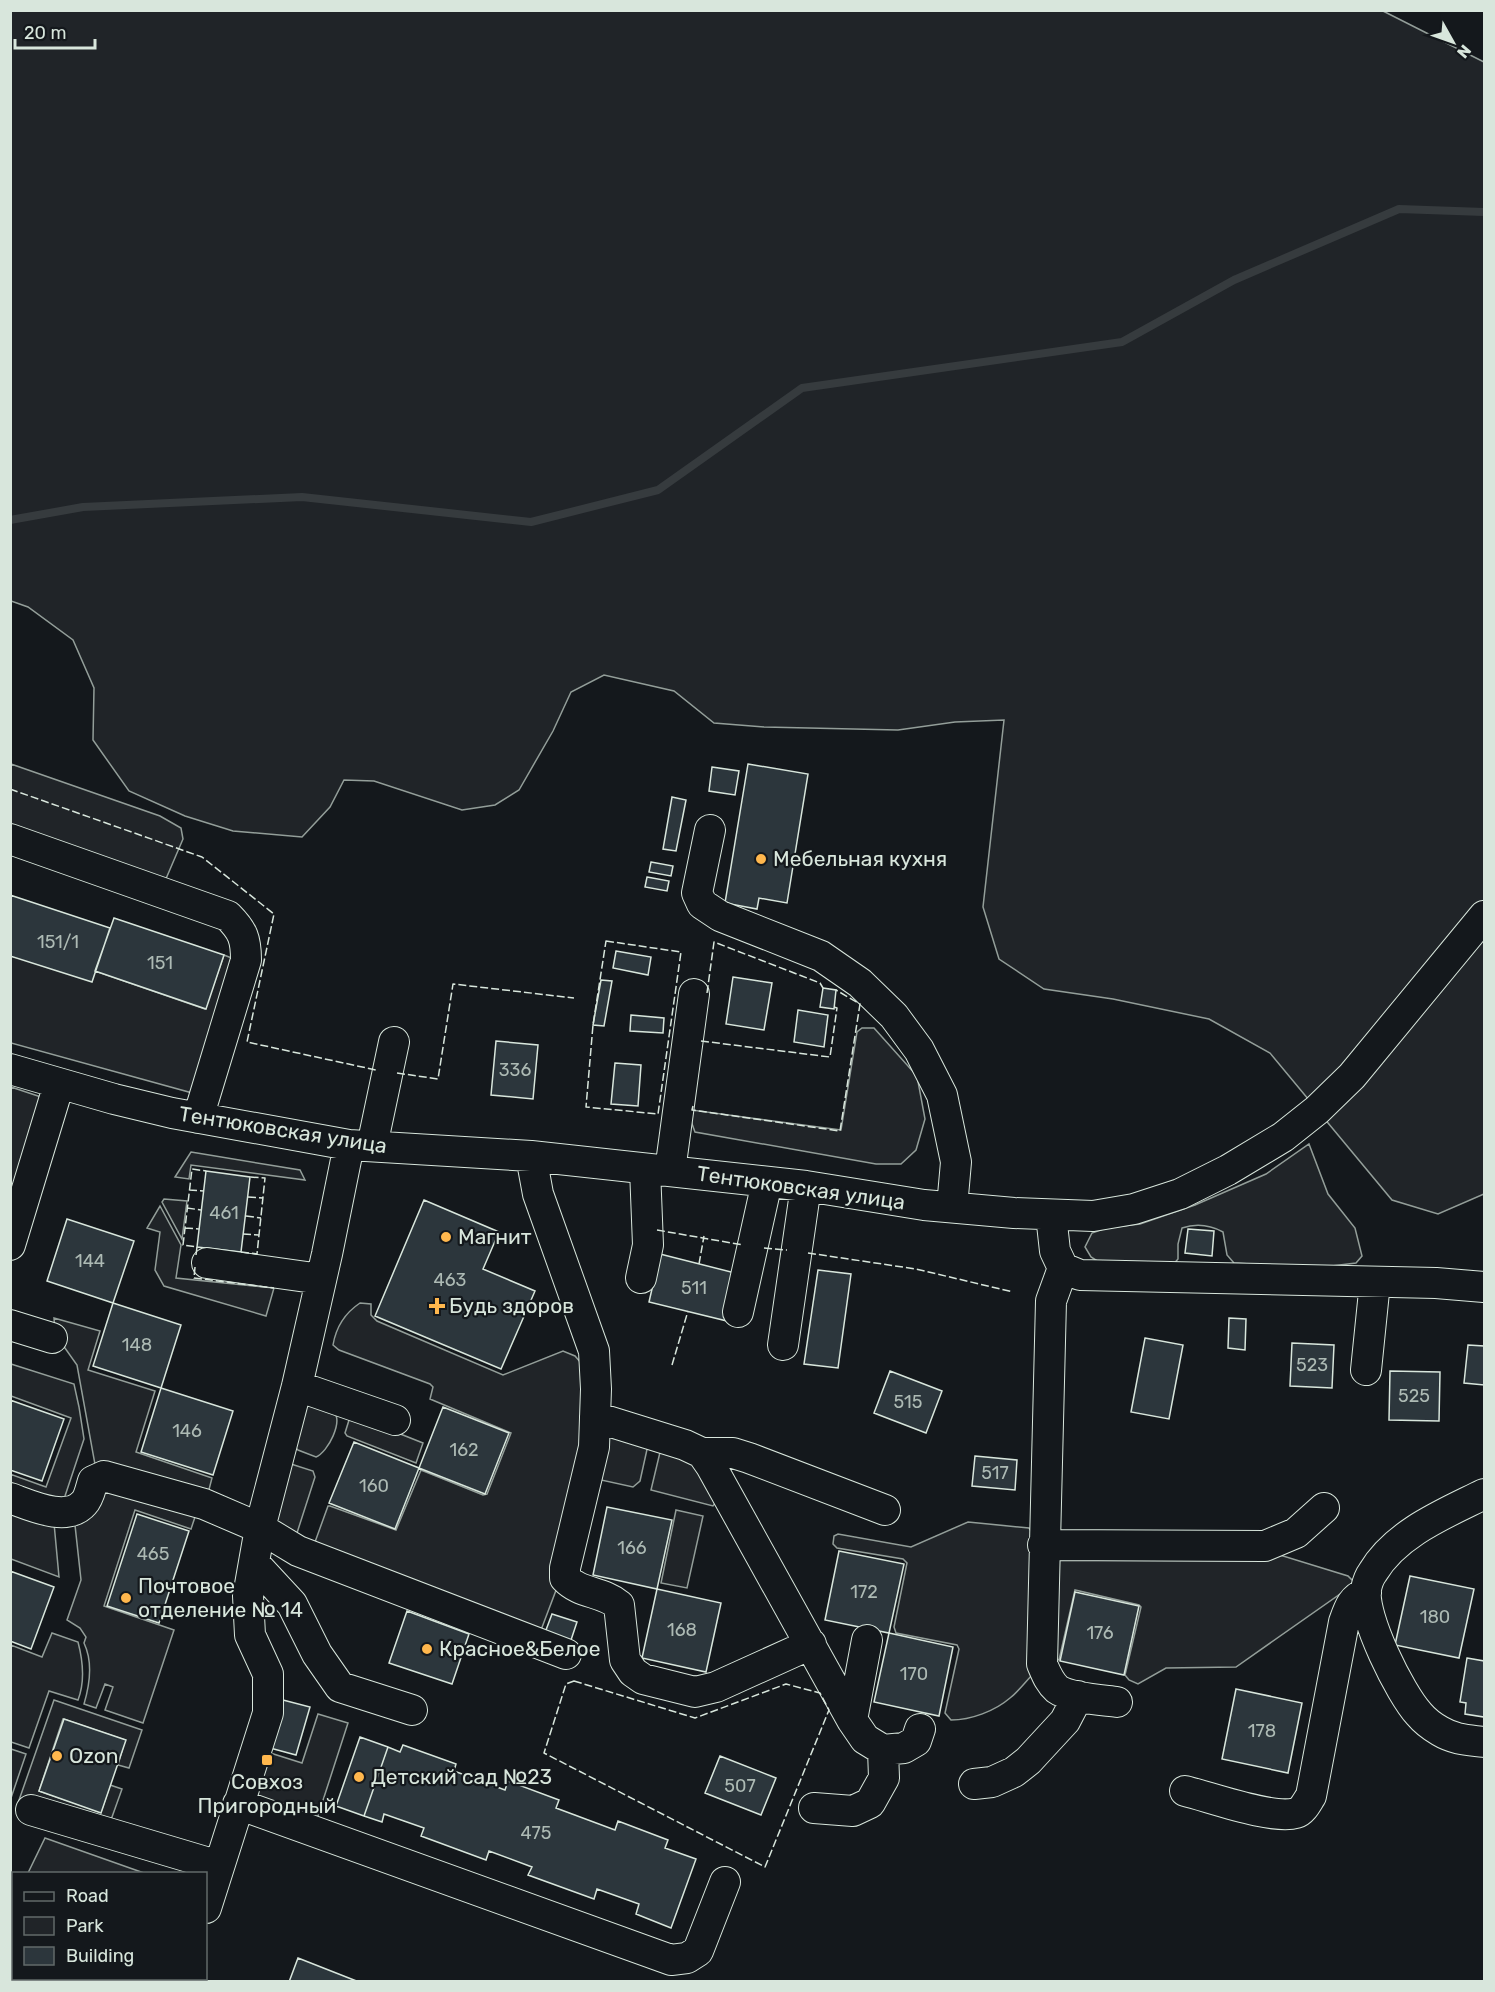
<svg xmlns="http://www.w3.org/2000/svg" width="1495" height="1992" viewBox="0 0 1495 1992" font-family="Rubik,sans-serif">
<rect width="100%" height="100%" fill="#14181c"/>
<path fill="#202428" stroke="#939e99" stroke-width="1.5" d="M1381,10L1484,62V1194L1438,1214L1392,1200L1270,1053L1209,1019L1113,999L1044,989L999,959L983,907L1004,720L955,722L898,730L764,727L714,723L674,691L604,675L571,692L553,731L519,790L495,805L462,810L374,781L344,780L330,807L302,837L233,831L185,816L129,791L93,740L94,688L73,640L28,607L11,601L10,11Z
M11,764L160,816L181,828L183,839L165,881L11,827Z
M224,955L239,961L196,1094L11,1043L10,956L95,971L205,1009Z
M862,1028H874L917,1076L925,1119L916,1150L901,1164H876L695,1132L691,1121L692,1110L841,1130L857,1032Z
M11,1087L47,1099L11,1215Z
M1309,1144L1328,1194L1355,1228L1362,1256L1356,1263L1315,1268L1234,1263L1227,1255L1223,1232C1210,1225 1197,1223 1182,1228L1178,1244V1259L1171,1267L1102,1264L1091,1257L1085,1247L1092,1233L1106,1228L1140,1224L1195,1205L1266,1174Z
M191,1152L300,1170L305,1180L191,1165L189,1179L175,1177Z
M164,1199L187,1201L182,1239L162,1202Z
M160,1206L181,1245L176,1278L274,1288L266,1316L164,1286L155,1270L160,1232L147,1228Z
M360,1303L371,1304V1315L377,1321L503,1375L563,1351L575,1356L582,1364L583,1451L558,1585L541,1630L315,1542L328,1506H330L396,1530L421,1470L483,1495L487,1494L511,1433L430,1399L433,1387L430,1384L339,1350L333,1345C336,1327 345,1313 360,1303Z
M54,1318L100,1331L88,1370L155,1391L136,1452L212,1478L206,1501L96,1470L77,1365L55,1334Z
M11,1364L74,1384L79,1407L84,1439L62,1505L11,1491L10,1474L46,1487L71,1418L11,1396Z
M305,1402C313,1404 327,1406 333,1411C344,1421 328,1452 316,1457L298,1450L294,1446Z
M355,1416L423,1443L416,1463L347,1436L345,1433L350,1417Z
M609,1430L648,1445L640,1481L633,1487L601,1480Z
M661,1448L700,1466L716,1502L713,1506L651,1490Z
M291,1464L313,1471L315,1477L296,1536L275,1529Z
M97,1488L198,1508L191,1529L135,1510L104,1606L174,1630L143,1723L105,1710L113,1687L105,1684L96,1708L84,1704C90,1684 93,1662 84,1643L86,1637L80,1628L67,1620L81,1580L74,1516Z
M10,1508L54,1523L59,1577L11,1559Z
M676,1510L703,1516L687,1588L661,1583Z
M968,1522L1029,1528L1035,1537L1034,1673C1026,1681 1019,1691 1010,1698C995,1711 971,1720 951,1720L945,1713L959,1649L957,1645L896,1633L894,1627L907,1563L903,1559L837,1548L833,1544L834,1536L838,1534L911,1547Z
M1270,1552L1348,1576L1353,1581L1350,1587L1236,1667L1166,1668L1138,1684L1129,1680L1125,1675L1141,1607L1139,1605L1075,1590L1059,1660L1046,1658L1056,1559Z
M52,1633L78,1642C83,1661 85,1682 78,1700L49,1691L29,1748L11,1742V1645L42,1657Z
M54,1700L142,1730L129,1768L118,1765L125,1740L63,1719L39,1791L101,1812L110,1785L122,1789L107,1831L18,1803Z
M318,1714L348,1723L315,1825L248,1803L264,1751L302,1763Z
M11,1749L26,1754L11,1798L10,1749Z
M45,1838L144,1873H28Z
M13,1977L14,1978L163,1979L162,1982L12,1981Z"/>
<g fill="none" stroke-linecap="round" stroke-linejoin="round">
<path stroke="#363b3e" stroke-width="8" d="M10,520L83,507L302,497L531,522L658,490L802,388L1122,342L1234,280L1399,209L1484,212"/>
</g>
<path fill="#2c363c" stroke="#d8e6dc" stroke-width="1.5" d="M748,764L808,774L787,903L759,898L757,909L725,903Z
M712,767L739,771L735,795L709,791Z
M672,797L686,800L676,851L663,849Z
M651,862L673,866L671,876L649,872Z
M647,877L669,881L667,891L645,887Z
M10,895L110,928L92,982L10,956Z
M114,918L224,955L206,1009L95,971Z
M616,951L651,957L648,975L613,968Z
M733,977L772,983L764,1030L726,1024Z
M601,980L612,981L604,1026L593,1025Z
M823,988L836,990L834,1009L820,1007Z
M798,1010L828,1015L824,1047L794,1042Z
M631,1015L664,1018L663,1033L630,1031Z
M496,1041L538,1045L533,1099L491,1095Z
M615,1063L641,1065L638,1106L611,1104Z
M206,1171L250,1177L241,1252L197,1247Z
M424,1200L499,1232L483,1269L535,1291L501,1369L375,1316Z
M67,1219L134,1241L113,1303L47,1281Z
M1188,1229L1214,1231L1212,1256L1185,1253Z
M660,1254L739,1274L727,1321L649,1302Z
M818,1270L851,1274L838,1368L804,1364Z
M113,1303L181,1325L161,1388L93,1366Z
M1229,1318L1246,1319L1245,1350L1228,1348Z
M1145,1338L1183,1345L1169,1419L1131,1412Z
M1292,1343L1334,1345L1332,1388L1290,1386Z
M1468,1345L1484,1346V1385L1464,1383Z
M890,1371L942,1391L926,1433L874,1413Z
M1390,1371L1440,1372L1439,1421L1389,1420Z
M161,1388L233,1411L213,1475L141,1452Z
M10,1400L64,1419L42,1481L10,1470Z
M443,1407L509,1433L485,1494L419,1468Z
M354,1442L419,1468L395,1529L329,1503Z
M975,1456L1017,1460L1015,1490L972,1486Z
M607,1507L672,1520L657,1589L593,1575Z
M137,1514L189,1531L159,1623L107,1606Z
M839,1551L904,1564L889,1633L825,1620Z
M10,1571L54,1587L31,1649L10,1641Z
M1410,1576L1474,1589L1459,1658L1395,1645Z
M657,1589L721,1603L706,1672L642,1658Z
M1075,1592L1139,1606L1124,1675L1060,1661Z
M407,1611L469,1634L452,1684L389,1663Z
M552,1614L577,1622L569,1646L543,1638Z
M889,1633L953,1647L939,1716L874,1702Z
M1467,1658L1484,1661V1717L1465,1714L1466,1703L1460,1702Z
M1236,1689L1302,1703L1288,1773L1222,1759Z
M283,1700L310,1707L296,1755L270,1748Z
M64,1719L126,1740L101,1813L39,1791Z
M360,1737L388,1747L364,1816L336,1806Z
M403,1745L456,1764L454,1771L505,1790L508,1781L559,1800L556,1808L615,1830L618,1821L668,1840L665,1848L696,1859L671,1928L636,1914L639,1904L597,1889L594,1899L528,1875L532,1867L489,1851L486,1860L421,1836L424,1828L384,1814L382,1822L364,1816L388,1747L400,1752Z
M720,1756L776,1778L761,1815L705,1793Z
M298,1958L359,1982H289Z"/>
<g fill="none" stroke-linecap="round" stroke-linejoin="round">
<defs>
<path id="minor" d="M710,830L697,893L702,904L720,916L821,956L860,983L894,1016L919,1050L942,1095L956,1162L952,1207
M10,839L228,916C243,931 246,939 246,960L198,1118
M10,1069L114,1099L172,1113L349,1145L531,1156L806,1186L924,1205L1014,1213L1093,1216L1134,1209L1180,1194L1228,1170L1283,1137L1317,1110L1352,1076L1484,916
M372,1146L394,1042
M531,1156L538,1194L594,1351L596,1389L594,1447L565,1568V1578C580,1594 602,1591 619,1605L625,1660L633,1672L643,1679L695,1692L716,1687L811,1644
M670,1171L694,994
M1051,1215L1055,1251L1063,1268L1080,1275L1436,1283L1484,1287
M10,1245L59,1084
M207,1263L321,1279
M1063,1268L1051,1301L1042,1664C1046,1673 1049,1682 1057,1689C1069,1698 1102,1700 1117,1702
M641,1278L648,1245L645,1169
M738,1312L767,1182
M10,1325L52,1338
M783,1345L806,1186
M1366,1370L1375,1282
M297,1386L395,1420
M595,1417L685,1445L702,1453L711,1466L852,1720L865,1739L883,1750L904,1748L916,1741L920,1729
M702,1453H733L749,1458L885,1510
M1484,1494C1446,1513 1396,1533 1373,1572C1370,1576 1367,1584 1366,1589C1362,1617 1400,1693 1419,1714C1424,1720 1433,1727 1440,1731C1455,1740 1469,1740 1484,1742
M10,1498C30,1505 67,1523 84,1503C89,1498 91,1487 93,1481L104,1476L204,1504L260,1528L298,1551L566,1654
M1043,1545L1265,1546L1296,1533L1324,1508
M254,1563L292,1604L317,1654L340,1687L412,1710
M852,1720L867,1640
M974,1784L992,1782L1014,1772L1028,1761L1065,1721L1078,1696
M1185,1791C1210,1797 1273,1820 1296,1813C1303,1811 1307,1802 1311,1796L1344,1622C1349,1608 1352,1598 1366,1593
M238,1804L671,1960L687,1958L698,1951L725,1882
M814,1808L853,1811L870,1803L884,1778L883,1750
M31,1810L219,1866
M206,1908L268,1713V1674L250,1635L248,1596L260,1528L297,1386L327,1254L349,1145
M183,1982L184,1978"/>
</defs>
<use href="#minor" stroke="#d8e6dc" stroke-width="32"/>
<use href="#minor" stroke="#14181c" stroke-width="30"/>
<path stroke="#d8e6dc" stroke-width="1.5" stroke-dasharray="8 3" stroke-linecap="butt" d="M10,789L202,857L274,914L247,1042L376,1070
M606,941L681,952L658,1114L586,1107L593,1025Z
M707,993L714,942L820,983L823,988
M701,1041L830,1057L837,1008L834,1007
M397,1073L438,1079L453,984L574,998
M693,1106L692,1110L840,1131L860,1004L836,990
M189,1190L204,1191
M248,1197L263,1198
M187,1208L201,1210
M246,1216L261,1218
M185,1228L199,1229
M657,1230L743,1245
M243,1234L259,1235
M764,1248L787,1250
M241,1252L257,1254L265,1178L250,1177
M808,1253L916,1269L1013,1292
M196,1255L197,1247L183,1245L192,1169L206,1171
M699,1264L704,1236
M195,1267L194,1278L274,1288
M672,1365L688,1311
M574,1681L695,1718L786,1684L820,1693L829,1710L765,1867L544,1753L566,1684Z"/>
</g>
<g fill="#ffb74d" stroke="#14181c" stroke-width="2">
<circle cx="761" cy="859" r="6"/>
<circle cx="446" cy="1237" r="6"/>
<path d="M434 1297h6v6h6v6h-6v6h-6v-6h-6v-6h6z"/>
<circle cx="126" cy="1598" r="6"/>
<circle cx="427" cy="1649" r="6"/>
<circle cx="57" cy="1756" r="6"/>
<rect x="261" y="1754" width="12" height="12" rx="3"/>
<circle cx="359" cy="1777" r="6"/>
</g>
<g text-anchor="middle" stroke-width="4.5" stroke-linejoin="round" paint-order="stroke">
<g font-size="18" fill="#adbab4">
<text x="58" y="948">151/1</text>
<text x="160" y="969">151</text>
<text x="515" y="1076">336</text>
<text x="224" y="1219">461</text>
<text x="90" y="1267">144</text>
<text x="450" y="1286">463</text>
<text x="694" y="1294">511</text>
<text x="137" y="1351">148</text>
<text x="1312" y="1371">523</text>
<text x="1414" y="1402">525</text>
<text x="908" y="1408">515</text>
<text x="187" y="1437">146</text>
<text x="464" y="1456">162</text>
<text x="995" y="1479">517</text>
<text x="374" y="1492">160</text>
<text x="632" y="1554">166</text>
<text x="153" y="1560">465</text>
<text x="864" y="1598">172</text>
<text x="1435" y="1623">180</text>
<text x="682" y="1636">168</text>
<text x="1100" y="1639">176</text>
<text x="914" y="1680">170</text>
<text x="1262" y="1737">178</text>
<text x="740" y="1792">507</text>
<text x="536" y="1839">475</text>
</g>
<g font-size="21" fill="#d8e6dc" stroke="#14181c" text-anchor="start">
<text x="773" y="866">Мебельная кухня</text>
<text x="458" y="1244">Магнит</text>
<text x="449" y="1313">Будь здоров</text>
<text x="138" y="1593">Почтовое<tspan x="138" dy="24">отделение № 14</tspan></text>
<text x="439" y="1656">Красное&amp;Белое</text>
<text x="69" y="1763">Ozon</text>
<text x="371" y="1784">Детский сад №23</text>
<text x="267" y="1789" text-anchor="middle">Совхоз<tspan x="267" dy="24">Пригородный</tspan></text>
</g>
<g font-size="21" fill="#d8e6dc" stroke="#14181c">
<text transform="translate(283 1130) rotate(9)" y="7">Тентюковская улица</text>
<text transform="translate(801 1188) rotate(8)" y="7">Тентюковская улица</text>
</g>
</g>
<rect width="1495" height="1992" fill="none" stroke="#d8e6dc" stroke-width="24"/>
<rect x="12" y="1872" width="195" height="108" fill="#14181c" stroke="#626a69" stroke-width="1.5"/>
<rect x="24" y="1892" width="30" height="9" fill="#14181c" stroke="#626a69" stroke-width="1.5"/>
<text x="66" y="1902" font-size="18" fill="#d8e6dc">Road</text>
<rect x="24" y="1917" width="30" height="18" fill="#202428" stroke="#626a69" stroke-width="1.5"/>
<text x="66" y="1932" font-size="18" fill="#d8e6dc">Park</text>
<rect x="24" y="1947" width="30" height="18" fill="#2c363c" stroke="#626a69" stroke-width="1.5"/>
<text x="66" y="1962" font-size="18" fill="#d8e6dc">Building</text>
<g transform="translate(1453 42) rotate(130)" stroke="#14181c" stroke-width="4.5" paint-order="stroke">
<path d="M0-4.5L10 22L0 15L-10 22Z" fill="#d8e6dc"/>
<text y="-9" font-size="16" font-weight="bold" text-anchor="middle" fill="#d8e6dc">N</text>
</g>
<path d="M15 39v9h80v-9" fill="none" stroke="#d8e6dc" stroke-width="3"/>
<text x="24" y="39" font-size="18" fill="#d8e6dc" stroke="#14181c" stroke-width="4.5" paint-order="stroke">20 m</text>
</svg>
